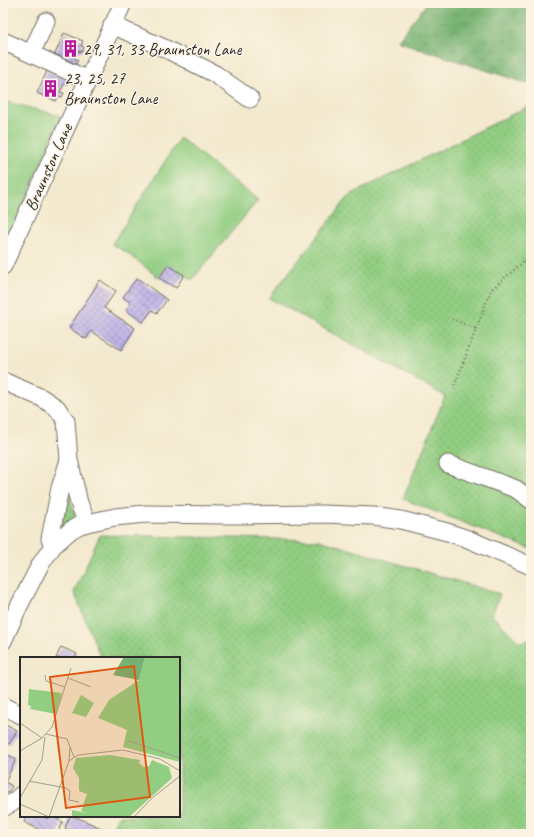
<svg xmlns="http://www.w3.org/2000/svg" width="534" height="837" viewBox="0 0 534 837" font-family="Caveat,sans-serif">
<defs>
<pattern id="grass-dots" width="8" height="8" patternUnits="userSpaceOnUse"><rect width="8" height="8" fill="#92ce82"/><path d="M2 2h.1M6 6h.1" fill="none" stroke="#7eb170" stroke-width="1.8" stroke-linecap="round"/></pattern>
<pattern id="forest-crowns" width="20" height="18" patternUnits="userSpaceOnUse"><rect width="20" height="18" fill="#75b170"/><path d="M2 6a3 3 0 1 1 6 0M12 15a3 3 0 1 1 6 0" fill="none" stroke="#60905c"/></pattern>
<pattern id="building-cross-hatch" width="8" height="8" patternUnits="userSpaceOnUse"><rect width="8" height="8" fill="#bfb4e9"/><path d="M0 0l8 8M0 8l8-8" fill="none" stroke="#9b93bd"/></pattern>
</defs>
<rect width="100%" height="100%" fill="#fcf5e5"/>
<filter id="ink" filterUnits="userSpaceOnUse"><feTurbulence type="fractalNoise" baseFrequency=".025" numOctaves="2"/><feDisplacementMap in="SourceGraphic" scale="8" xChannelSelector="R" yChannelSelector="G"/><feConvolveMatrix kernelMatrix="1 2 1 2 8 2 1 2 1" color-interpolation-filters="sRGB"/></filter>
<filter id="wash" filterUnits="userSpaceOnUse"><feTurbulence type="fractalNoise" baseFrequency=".012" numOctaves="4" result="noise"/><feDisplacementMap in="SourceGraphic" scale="16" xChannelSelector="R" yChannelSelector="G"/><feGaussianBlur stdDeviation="0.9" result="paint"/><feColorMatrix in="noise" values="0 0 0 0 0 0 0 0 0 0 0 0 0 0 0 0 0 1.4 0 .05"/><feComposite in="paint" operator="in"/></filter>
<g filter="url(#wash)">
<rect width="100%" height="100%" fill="#f3e9ce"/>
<path fill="url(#grass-dots)" stroke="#5e7c56" d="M531,105V549L403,499L445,396L269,298L350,195Z
M68,492L75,515L74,517L61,527Z
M100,535L319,540L500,594L492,615L519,642L531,640V830L525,834H109L118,816H179V658H101L74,592Z"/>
<path fill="url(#forest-crowns)" stroke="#506e4e" d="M427,3H531V85L397,41Z"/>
<path fill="#92ce82" stroke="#5e7c56" d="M3,101L61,116L8,240L3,238Z
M180,138L258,200L192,280L168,265L159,278L126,252L112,244Z"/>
<g id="blocks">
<path fill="url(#building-cross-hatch)" d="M64,33L83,41L81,46L84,47L82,52L78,51L75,59L78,60L76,64L55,54Z
M47,71L69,80L68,84L65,83L60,92L64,93L62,97L59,96L56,101L37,93Z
M168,265L184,275L176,288L159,278Z
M137,278L167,300L157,313L152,310L143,322L126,310L131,303L123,297Z
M100,280L116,291L104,308L135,328L121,350L91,331L86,339L69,328Z
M61,647L77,654L75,658H56Z
M3,720L6,721L4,724L17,731L9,744L3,741Z
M6,754L16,759L5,782L12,786L8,793L3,791V761Z
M27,816H42L48,819L49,816H50L63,822L57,834H43L44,832L24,822Z
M70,816H74L103,829L101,834H78L65,828Z"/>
</g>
</g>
<g filter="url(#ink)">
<use href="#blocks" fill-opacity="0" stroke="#716e64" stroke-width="1"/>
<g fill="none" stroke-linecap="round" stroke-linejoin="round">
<defs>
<path id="minor" d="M112,25L164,48L215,74L250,99
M3,41L88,80
M31,54L46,21
M3,266L123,3
M3,381L42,398L57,408L66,421L69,460L79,503L87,523
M448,464L516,489L531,500
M53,546L50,539L60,488L69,460
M3,641L18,608L40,565L53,546L71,530L80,525L87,523L115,517L145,514L228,515L322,514L373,516L401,520L447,532L468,539L531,566
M3,706L21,715
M3,808L12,803L21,795"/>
</defs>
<use href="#minor" stroke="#716e64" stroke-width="19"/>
<path stroke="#716e64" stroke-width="2.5" stroke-dasharray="1 3" stroke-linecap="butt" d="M452,319L476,329
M453,389L491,290L531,255"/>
<use href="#minor" stroke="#fff" stroke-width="17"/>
</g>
</g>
<defs>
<symbol id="building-bare" viewBox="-9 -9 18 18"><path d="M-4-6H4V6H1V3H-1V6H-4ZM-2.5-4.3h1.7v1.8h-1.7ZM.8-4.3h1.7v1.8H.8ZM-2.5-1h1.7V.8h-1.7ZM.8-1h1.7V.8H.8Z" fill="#b5179e" stroke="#fcf5e5" stroke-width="2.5" paint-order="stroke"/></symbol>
</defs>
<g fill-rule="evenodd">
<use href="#building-bare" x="58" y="36" width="25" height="25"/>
<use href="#building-bare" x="38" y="76" width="25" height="25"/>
</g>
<g text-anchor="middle" stroke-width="3" stroke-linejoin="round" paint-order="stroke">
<g font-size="17" fill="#2b2b2b" stroke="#fcf5e5" text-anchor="start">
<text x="83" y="55">29, 31, 33 Braunston Lane</text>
<text x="64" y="84">23, 25, 27<tspan x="64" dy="20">Braunston Lane</tspan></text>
</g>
<g font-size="17" fill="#2b2b2b" stroke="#fcf5e5">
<text transform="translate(48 167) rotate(-66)" y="6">Braunston Lane</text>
</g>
</g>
<g transform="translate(20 657)">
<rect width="160" height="160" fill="#f3e9ce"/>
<path d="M125,0H160V105L103,90L107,73L78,61L89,43L119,23ZM90,98L120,103L119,106L124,110L129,109L132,103L149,110L152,121L109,160H66V156L61,154L67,137L59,134V121L53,111L56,101Z" fill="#92ce82"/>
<path d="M104,0H125L119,23L93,18Z" fill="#75b170"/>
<path d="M52,153L66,156V160H52Z" fill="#92ce82"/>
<path d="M9,32L42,36L36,57L10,52L11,49L8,48ZM61,38L74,46L66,60L52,56Z" fill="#92ce82"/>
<path fill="none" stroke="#a39d8d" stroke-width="1" d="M25,18L26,24L45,30M48,21L71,30M0,66L22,81M26,77L47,82L54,100M109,84L160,101M0,94L22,81L32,70L51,11M49,104L58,98L103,93L140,102L160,114M9,124L46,131L50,134L49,143L59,145M0,141L22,103L25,80M0,147L29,160M29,160L49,104L50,90M114,160L132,141L160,119"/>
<path fill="#df570e" fill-opacity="0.15" stroke="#df570e" stroke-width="2" d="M114,9L130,140L46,151L30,20Z"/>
<rect width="160" height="160" fill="none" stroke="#2b2b2b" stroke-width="2"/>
</g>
<rect width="534" height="837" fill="none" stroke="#fcf5e5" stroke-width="16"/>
</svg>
